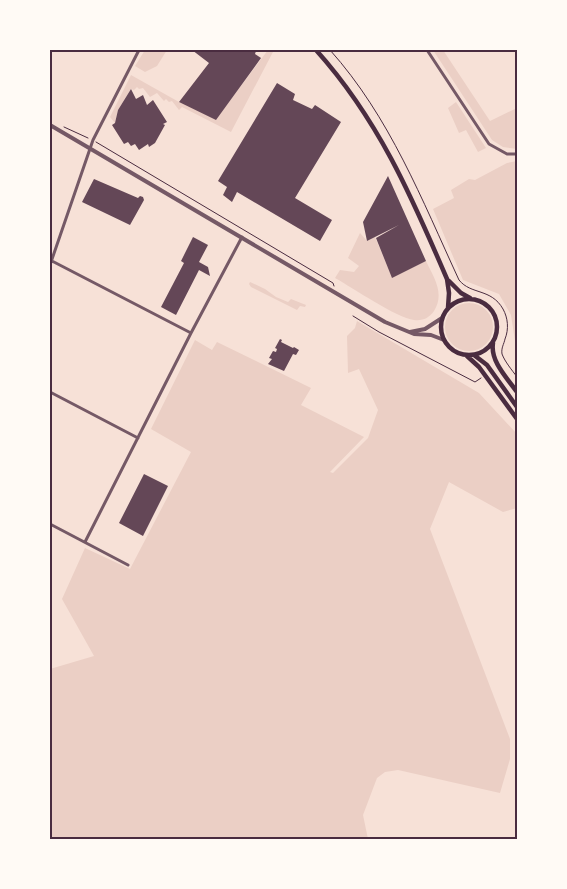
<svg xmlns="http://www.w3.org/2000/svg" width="567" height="889" viewBox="0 0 567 889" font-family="'Public Sans',sans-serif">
<rect width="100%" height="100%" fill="#f7e1d7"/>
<path fill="#ebcfc5" d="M145,50H167L157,66L145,72L135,66Z
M268,50H274L231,132L182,107L179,110L172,101L169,102L166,99L164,101L157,93L150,97L143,88L139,89L137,87L134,90L131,89L118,110L115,123L110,117L131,75L179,102L216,119Z
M433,50H443L490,121L517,108V149L503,147L492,140Z
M456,102L486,148L478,152L466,130L459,133L448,108Z
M517,161V354L511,315L499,294L463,280L433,209L454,198L451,190L469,179L475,180L507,163Z
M360,233L367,241L375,237L392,277L426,261C434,278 445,293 434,311C429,318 423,321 414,320C397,318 353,288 335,278L340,270L354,272L359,266L348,258Z
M250,282L265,289L276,297L288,302L291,299L306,305L305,307L300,306L297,310L251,287L249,284Z
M445 327a24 24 0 1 1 48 0a24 24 0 1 1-48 0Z
M357,321L479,393L517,434V508L503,512L449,482L430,529L510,739V759L500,793L398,770L385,772L377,778L363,815L368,839H50V669L94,656L62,599L85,548L130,569L191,452L151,429L195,340L212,350L217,342L311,388L301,405L364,437L330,472L333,473L368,438L378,410L359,369L348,373L347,336L355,328Z"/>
<path fill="#644757" d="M192,50H255L256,51L255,54L261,58L216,120L179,102L209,63Z
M277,83L295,94L293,100L312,109L315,105L341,122L295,198L332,220L320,241L237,192L232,202L223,195L227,187L218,181Z
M131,89L136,99L143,95L147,105L153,100L167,122L163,124L165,125L155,143L149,147L148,144L139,150L135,144L131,146L128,142L124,144L112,125L115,123L118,110Z
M388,176L426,261L392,278L376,238L399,225L367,241L363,222Z
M94,179L138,198L140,196L143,197L144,200L130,225L82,202Z
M193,237L208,245L199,262L208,267L210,276L199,270L176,315L161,307L184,263L181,261Z
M280,339L282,340L281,342L293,348L294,347L299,350L296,355L293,354L284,371L268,364L272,359L269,358L273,351L276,352L277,349L275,348Z
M144,474L168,486L143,536L119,523Z"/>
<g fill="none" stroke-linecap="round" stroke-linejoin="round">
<path stroke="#4a2c40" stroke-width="1" d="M330,50C390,117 422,200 459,280C471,295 491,288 503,309C508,318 509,329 505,339C504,344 501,348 502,354C505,362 512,370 517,377
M64,127L88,138
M96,142L333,283L334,286
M353,316L379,332L475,382L481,378"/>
<path stroke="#755966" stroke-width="3" d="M427,50L489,144L507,154H517
M52,261L191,333
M50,265L93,140L139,50
M50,392L138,438
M50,524L128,565
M85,542L191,333L242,237"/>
<path stroke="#755966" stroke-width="4" d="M50,125L385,322L414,334L431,335L444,340
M410,332L425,329L442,318"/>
<path stroke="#4a2c40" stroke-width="4.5" d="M316,50C378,119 411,195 447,279L449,293L448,308
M449,281L461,293L470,298
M441 327a28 28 0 1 1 56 0a28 28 0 1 1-56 0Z
M493,343C490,361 507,378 517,392
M474,355L487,365L517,407
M467,356L479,367L517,419"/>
</g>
<rect width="567" height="889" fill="none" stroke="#fffaf5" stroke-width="102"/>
<rect x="51" y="51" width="465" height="787" fill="none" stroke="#4a2c40" stroke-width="2"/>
</svg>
